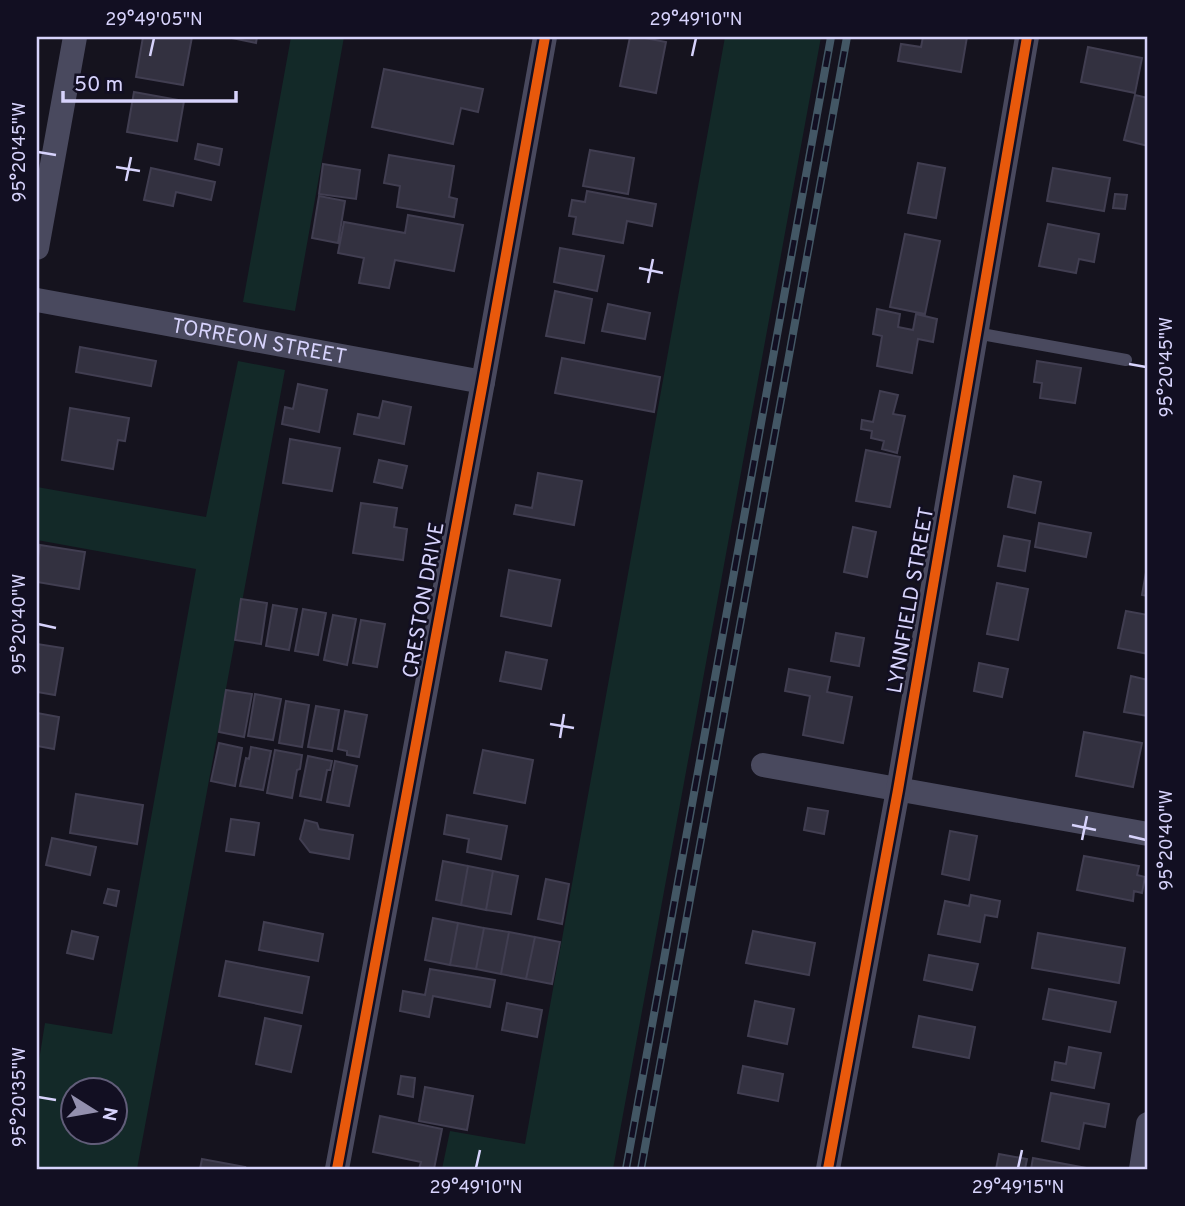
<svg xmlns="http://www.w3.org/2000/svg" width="1185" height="1206" viewBox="0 0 1185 1206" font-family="Overpass,sans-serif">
<rect width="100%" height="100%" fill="#15131e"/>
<path fill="#132928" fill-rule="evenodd" d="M291,37H344L295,311L243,302Z
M725,37H821L613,1169H442L450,1131L525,1144Z
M238,361L285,370L137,1169H37V1073L45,1023L112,1034L196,569L37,540V487L206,517ZM74,1090H116V1132H74Z"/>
<path fill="#333140" stroke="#413e51" stroke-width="2" d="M143,37H192L183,85L136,77Z
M227,37H257L256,43Z
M630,37H639L666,42L656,93L620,86Z
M923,37H967L961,72L898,61L901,44L921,47Z
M1088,47L1142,58L1135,93L1081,82Z
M384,69L483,89L478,112L461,108L453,144L372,127Z
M134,92L184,101L177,141L127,132Z
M1135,95L1148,98V146L1124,140Z
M198,144L222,149L219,165L195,159Z
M590,150L634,158L628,194L583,186Z
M389,155L454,166L449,197L457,199L454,217L397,207L400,186L384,183Z
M918,163L945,168L936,218L908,213Z
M323,164L360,170L356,199L319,194Z
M151,168L215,182L211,200L176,192L173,206L144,200Z
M1053,168L1110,178L1104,211L1047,201Z
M587,191L656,204L652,226L627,221L623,243L573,234L576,217L569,216L572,200L585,202Z
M1115,194L1127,195L1125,209L1113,208Z
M319,196L345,201L338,243L312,238Z
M408,215L463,225L454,271L395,260L389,288L359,283L364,258L338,253L344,222L405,233Z
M1048,224L1099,234L1094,262L1079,259L1076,273L1039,266Z
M905,234L940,241L925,314L890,307Z
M560,248L604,256L597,291L554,282Z
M555,291L592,299L584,343L546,336Z
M608,304L650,313L645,339L602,331Z
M877,309L900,314L898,327L913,330L916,314L937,319L933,342L918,339L912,373L877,366L882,336L873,334Z
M80,347L156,361L151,386L76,372Z
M562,358L660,377L654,412L555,393Z
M1037,361L1081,368L1075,403L1040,398L1042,383L1034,382Z
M298,384L327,390L319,432L282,424L285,407L293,409Z
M880,391L898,395L893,414L905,416L897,453L882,449L884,441L871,438L872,431L861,429L862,420L873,422Z
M383,401L411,407L404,444L354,434L358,414L379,418Z
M70,408L129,418L125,441L118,440L113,469L62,460Z
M290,439L340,448L332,491L283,483Z
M866,450L900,457L890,507L856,501Z
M379,460L407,466L402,488L374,482Z
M538,473L582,481L574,525L514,514L516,505L532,508Z
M1014,476L1041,482L1035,513L1008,507Z
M361,503L397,508L394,527L407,529L403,560L353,553Z
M1039,523L1091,533L1086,557L1035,547Z
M853,527L876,532L867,577L844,572Z
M1004,536L1030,541L1025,571L998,566Z
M40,545L85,552L79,589L37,582V564Z
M1148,561V596L1142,595Z
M509,570L560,580L551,626L501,616Z
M997,583L1028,589L1018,640L987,634Z
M241,599L267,603L261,644L235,640Z
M273,605L297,609L289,650L266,646Z
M303,609L326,613L318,655L295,651Z
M1126,611L1148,615V654L1118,648Z
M333,615L356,619L347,665L324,660Z
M361,620L385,624L377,667L353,663Z
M836,633L864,638L859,666L831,661Z
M37,644L63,648L55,695L37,692Z
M506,652L547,660L541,689L500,681Z
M979,663L1008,669L1002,697L974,691Z
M789,669L830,677L827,692L852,697L843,743L803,735L810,696L785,691Z
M1131,676L1148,680V716L1124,712Z
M226,690L252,694L244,737L219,732Z
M255,694L281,699L273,740L248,736Z
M286,701L309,705L302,747L279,743Z
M316,706L339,710L332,751L308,747Z
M345,711L367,715L359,757L347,755V751L338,749Z
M37,713L59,717L54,749L37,746Z
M1084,732L1142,743L1133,787L1076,776Z
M219,743L242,748L235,786L211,781Z
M251,747L271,751L263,790L240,786L246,758L249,759Z
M275,750L302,755L300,769L297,770L292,798L267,793Z
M483,750L533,760L525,803L474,793Z
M308,756L332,761L330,770H327L321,800L300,796Z
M335,761L357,766L349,806L327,802Z
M76,794L143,805L137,844L70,833Z
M808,808L828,811L824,834L804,830Z
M447,815L507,826L501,859L467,852L469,839L444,834Z
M231,819L259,823L254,855L226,851Z
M305,820L317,823L319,829L353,835L349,859L310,852L300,839Z
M950,831L977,836L969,880L942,874Z
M52,838L96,847L90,875L46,865Z
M1084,856L1139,866L1137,875L1145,877L1142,893L1134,891L1133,901L1077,890Z
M443,861L468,866L461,905L436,900Z
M468,866L493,871L486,910L461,905Z
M493,871L518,876L511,914L486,910Z
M546,879L569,884L562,924L538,919Z
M108,889L119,891L116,906L104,903Z
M971,895L1000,901L997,917L985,915L980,942L938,934L945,901L969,906Z
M433,918L458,923L450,965L425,960Z
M264,922L323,934L318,961L259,950Z
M458,923L484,928L476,969L450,965Z
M484,928L509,932L501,974L476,969Z
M72,931L98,937L93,959L67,953Z
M753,931L815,943L809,975L746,963Z
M509,932L535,937L526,979L501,974Z
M1038,933L1125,948L1119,983L1032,968Z
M535,937L560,942L552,984L526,979Z
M929,955L978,964L972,990L924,980Z
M226,961L309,977L302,1013L219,996Z
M430,969L495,980L490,1007L433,996L429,1017L400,1011L403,991L425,995Z
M1049,989L1116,1002L1110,1032L1043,1019Z
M755,1001L794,1009L787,1044L748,1036Z
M507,1003L542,1010L537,1037L502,1030Z
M919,1016L975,1027L969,1058L913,1047Z
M265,1018L301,1026L291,1072L256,1064Z
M1069,1047L1101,1053L1094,1088L1052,1080L1055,1062L1066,1064Z
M743,1066L783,1074L778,1101L738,1093Z
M401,1076L415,1078L413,1097L398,1094Z
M425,1087L473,1096L467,1130L419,1121Z
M1051,1093L1109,1104L1105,1127L1084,1123L1079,1149L1042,1141Z
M380,1116L442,1129L434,1169H419L421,1162L373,1152Z
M999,1154L1027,1159L1025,1169H996Z
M1033,1158L1086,1168L1085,1169H1031Z
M202,1159L245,1167L244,1169H200Z"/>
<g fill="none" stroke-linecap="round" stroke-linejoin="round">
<path stroke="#49495e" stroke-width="12" d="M976,333L1126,360"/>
<g stroke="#49495e" stroke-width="24">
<path d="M37,248L75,37"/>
<path id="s1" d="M37,300L483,382"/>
<path d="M763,765L1148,834"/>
<path d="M337,1169L483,382L545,37"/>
<path d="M828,1169L898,790L1027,37"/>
<path d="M1141,1169L1148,1124"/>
</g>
<defs>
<path id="rail" d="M626,1169L831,37
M641,1169L847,37"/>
</defs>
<use href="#rail" stroke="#435765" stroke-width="8"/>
<use href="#rail" stroke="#120f22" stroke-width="5" stroke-dasharray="16" stroke-linecap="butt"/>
<defs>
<path id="cycleway" d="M337,1169L483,382L545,37
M828,1169L898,790L1027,37"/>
</defs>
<use href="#cycleway" stroke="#120f22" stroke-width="15"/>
<use href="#cycleway" stroke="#e8590c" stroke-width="10"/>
</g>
<path fill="none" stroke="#d7d3fc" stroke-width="2.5" d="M150,56L154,38M692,56L696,38M38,152L56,155M116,167L140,171M126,181L131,157M639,268L663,273M648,283L653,259M1129,364L1146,367M38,624L56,628M550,724L574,728M560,738L564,714M1072,825L1096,830M1129,836L1146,840M1082,840L1087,816M38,1097L56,1100M476,1168L480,1150M1018,1168L1022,1150"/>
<g text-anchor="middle" stroke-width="5" stroke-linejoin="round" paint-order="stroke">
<g font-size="21" fill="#d7d3fc" stroke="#120f22">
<text dy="7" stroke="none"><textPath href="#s1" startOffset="226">TORREON STREET</textPath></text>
<text transform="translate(423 600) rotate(-80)" y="7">CRESTON DRIVE</text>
<text transform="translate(910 600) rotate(-80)" y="7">LYNNFIELD STREET</text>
</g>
</g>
<rect width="1185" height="1206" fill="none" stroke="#120f22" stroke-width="77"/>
<g transform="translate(94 1111) rotate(101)"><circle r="33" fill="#120f22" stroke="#615d79" stroke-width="2"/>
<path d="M0-5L12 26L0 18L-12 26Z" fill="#9390ae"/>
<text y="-10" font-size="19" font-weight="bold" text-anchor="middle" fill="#d7d3fc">N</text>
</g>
<path d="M63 91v10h173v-10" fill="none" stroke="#d7d3fc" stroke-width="3.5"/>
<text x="74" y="91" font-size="21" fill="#d7d3fc" stroke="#120f22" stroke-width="5" paint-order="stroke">50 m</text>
<rect x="38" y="38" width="1108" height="1130" fill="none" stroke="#d7d3fc" stroke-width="2.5"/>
<g font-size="18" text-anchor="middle" fill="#d7d3fc">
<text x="154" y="25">29°49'05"N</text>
<text x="696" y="25">29°49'10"N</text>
<text transform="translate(19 152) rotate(-90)" y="6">95°20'45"W</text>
<text transform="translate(1166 367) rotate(-90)" y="6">95°20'45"W</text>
<text transform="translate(19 624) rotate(-90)" y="6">95°20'40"W</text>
<text transform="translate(1166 840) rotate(-90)" y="6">95°20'40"W</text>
<text transform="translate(19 1097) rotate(-90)" y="6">95°20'35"W</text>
<text x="476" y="1193">29°49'10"N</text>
<text x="1018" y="1193">29°49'15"N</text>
</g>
</svg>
